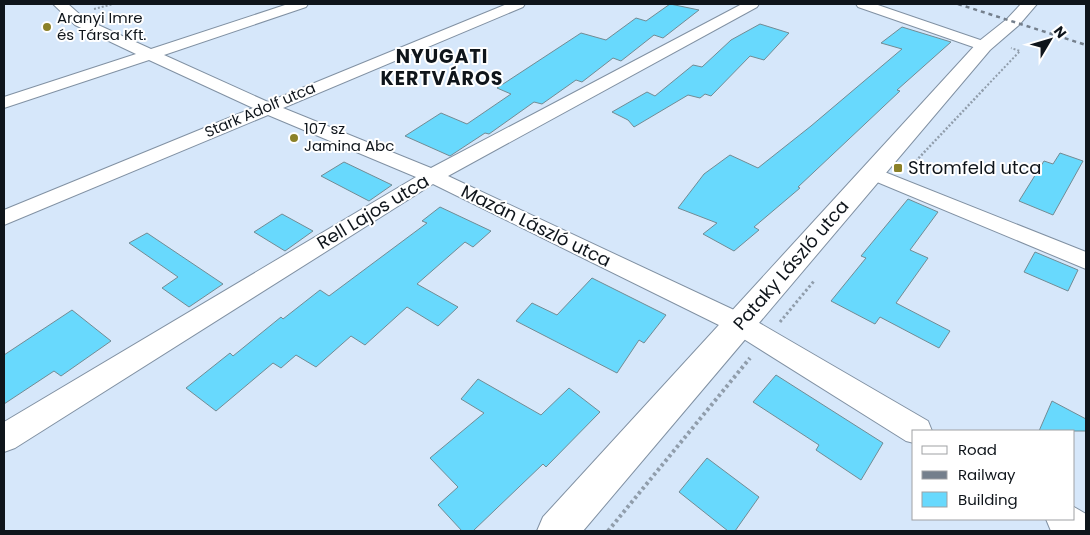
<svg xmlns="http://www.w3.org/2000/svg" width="1090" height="535" viewBox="0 0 1090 535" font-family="Poppins,sans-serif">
<rect width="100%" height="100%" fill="#d6e7fa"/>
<path fill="#68d9fd" stroke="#728b94" d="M670,4L699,10L663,38L654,35L621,61L613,58L582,82L576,80L542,104L534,102L489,134L485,133L450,156L405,136L441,113L467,124L511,94L497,88L581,33L606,40L636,18L646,21Z
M760,24L789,33L764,60L750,56L711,96L705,94L700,98L688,95L634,127L628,120L612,112L647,92L655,96L693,65L702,67L731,40Z
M902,27L951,42L897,90L900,91L798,187L800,188L754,227L759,230L734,251L703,234L717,223L678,208L704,174L730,155L758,168L811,126L902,49L881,43Z
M1060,153L1083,161L1053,215L1019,201L1044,161L1053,164Z
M344,162L369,174L392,185L369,201L321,176Z
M908,199L938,212L910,250L928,258L896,303L950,331L939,348L880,317L875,324L831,301L866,258L861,256Z
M440,207L491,231L473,247L465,242L417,284L458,307L438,326L407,307L365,345L351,336L316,367L296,355L281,368L273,363L216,411L186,388L230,353L233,356L281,317L283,319L320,290L329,296L427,223L422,221Z
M282,214L313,231L285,251L254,232Z
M147,233L223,284L189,307L162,288L178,277L129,243Z
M1035,252L1078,270L1068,291L1024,272Z
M592,278L666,315L644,343L639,340L617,373L516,321L532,303L557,315Z
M72,310L111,341L61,376L54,371L4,404V355Z
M776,375L883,443L861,480L816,450L819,445L753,402Z
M478,379L541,415L569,388L600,412L546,467L543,464L473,531H462L438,505L458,487L430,458L484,413L461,399Z
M1052,401L1086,419V431H1039Z
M707,458L759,497L735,531H728L679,492Z"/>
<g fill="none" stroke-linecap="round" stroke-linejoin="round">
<defs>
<path id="street" d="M53,4H68L85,19L151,49L288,4H308L306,7L164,55L268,102L507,4H525L523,7L283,108L431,168L742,4H759L757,7L448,176L749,317L928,421L932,431H914V443L906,441L731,331L433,184L15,448L4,452V422L416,177L268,115L4,225V210L253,108L149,60L4,108V97L136,54L75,25Z
M856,4H875L989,43L992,46L984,51L979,49L858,7Z
M872,167L1086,252V269L865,177L862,173L865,169Z
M1074,507L1086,514V531H1051L1046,519H1074Z"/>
<path id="secondary" d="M1021,4H1037L1019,25L990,50L583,531H537L543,517L978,42L1007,19Z"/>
</defs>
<use href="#street" stroke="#8191a3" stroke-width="2"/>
<use href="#secondary" stroke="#8191a3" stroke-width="2"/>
<path stroke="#909dab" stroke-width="2" stroke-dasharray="2 2" stroke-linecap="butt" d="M94,9L113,4
M982,91L1020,51L1011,48"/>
<path stroke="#909dab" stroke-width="2.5" stroke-dasharray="2 2" stroke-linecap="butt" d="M913,164L983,90"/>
<path stroke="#909dab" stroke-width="3" stroke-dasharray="2.5 2.5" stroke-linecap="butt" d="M780,322L814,281"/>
<path stroke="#909dab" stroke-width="4" stroke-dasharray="3 3" stroke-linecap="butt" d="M608,531L750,358"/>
<use href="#street" fill="#fff" fill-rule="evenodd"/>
<use href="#secondary" fill="#fff" fill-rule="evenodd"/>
<path stroke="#747f8c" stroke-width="2.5" stroke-dasharray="4 4" stroke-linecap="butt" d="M958,4L1086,45"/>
</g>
<g fill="#8b8128" stroke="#fff" stroke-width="2">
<circle cx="47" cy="27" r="5"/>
<circle cx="294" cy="138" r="5"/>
<rect x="893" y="163" width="10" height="10" rx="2.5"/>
</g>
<g text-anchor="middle" stroke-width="4" stroke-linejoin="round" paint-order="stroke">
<g font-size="15" fill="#0f151b" stroke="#fff" text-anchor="start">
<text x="57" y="23">Aranyi Imre<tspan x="57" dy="17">és Társa Kft.</tspan></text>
<text x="304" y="134">107 sz<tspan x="304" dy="17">Jamina Abc</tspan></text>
</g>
<g font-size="15" fill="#0f151b" stroke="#fff">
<text transform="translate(260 110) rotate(-23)" y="5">Stark Adolf utca</text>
</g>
<g font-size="18" fill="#0f151b" stroke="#fff" text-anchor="start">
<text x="908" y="174">Stromfeld utca</text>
</g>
<g font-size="18" fill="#0f151b" stroke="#fff">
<text transform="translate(373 212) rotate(-31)" y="6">Rell Lajos utca</text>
<text transform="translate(536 226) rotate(26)" y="6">Mazán László utca</text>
<text transform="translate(791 265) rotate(-49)" y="6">Pataky László utca</text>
</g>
<g font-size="19" font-weight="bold" letter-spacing="1" fill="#0f151b" stroke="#fff">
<text x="442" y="63">NYUGATI<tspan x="442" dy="22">KERTVÁROS</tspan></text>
</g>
</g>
<rect width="1090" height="535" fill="none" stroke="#0f151b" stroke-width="10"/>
<rect x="912" y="430" width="162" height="90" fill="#ffffff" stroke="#9fa1a4"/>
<rect x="922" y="446" width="25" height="8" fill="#ffffff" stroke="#9fa1a4"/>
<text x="958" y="455" font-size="15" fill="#0f151b">Road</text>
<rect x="922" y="471" width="25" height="8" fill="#747f8c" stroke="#9fa1a4"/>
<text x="958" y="480" font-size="15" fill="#0f151b">Railway</text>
<rect x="922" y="492" width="25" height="15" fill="#68d9fd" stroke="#9fa1a4"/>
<text x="958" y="505" font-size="15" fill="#0f151b">Building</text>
<g transform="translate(1050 40) rotate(52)" stroke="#ffffff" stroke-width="4" paint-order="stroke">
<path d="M0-4L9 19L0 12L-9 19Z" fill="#0f151b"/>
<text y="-8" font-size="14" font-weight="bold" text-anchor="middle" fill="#0f151b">N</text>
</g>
</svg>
